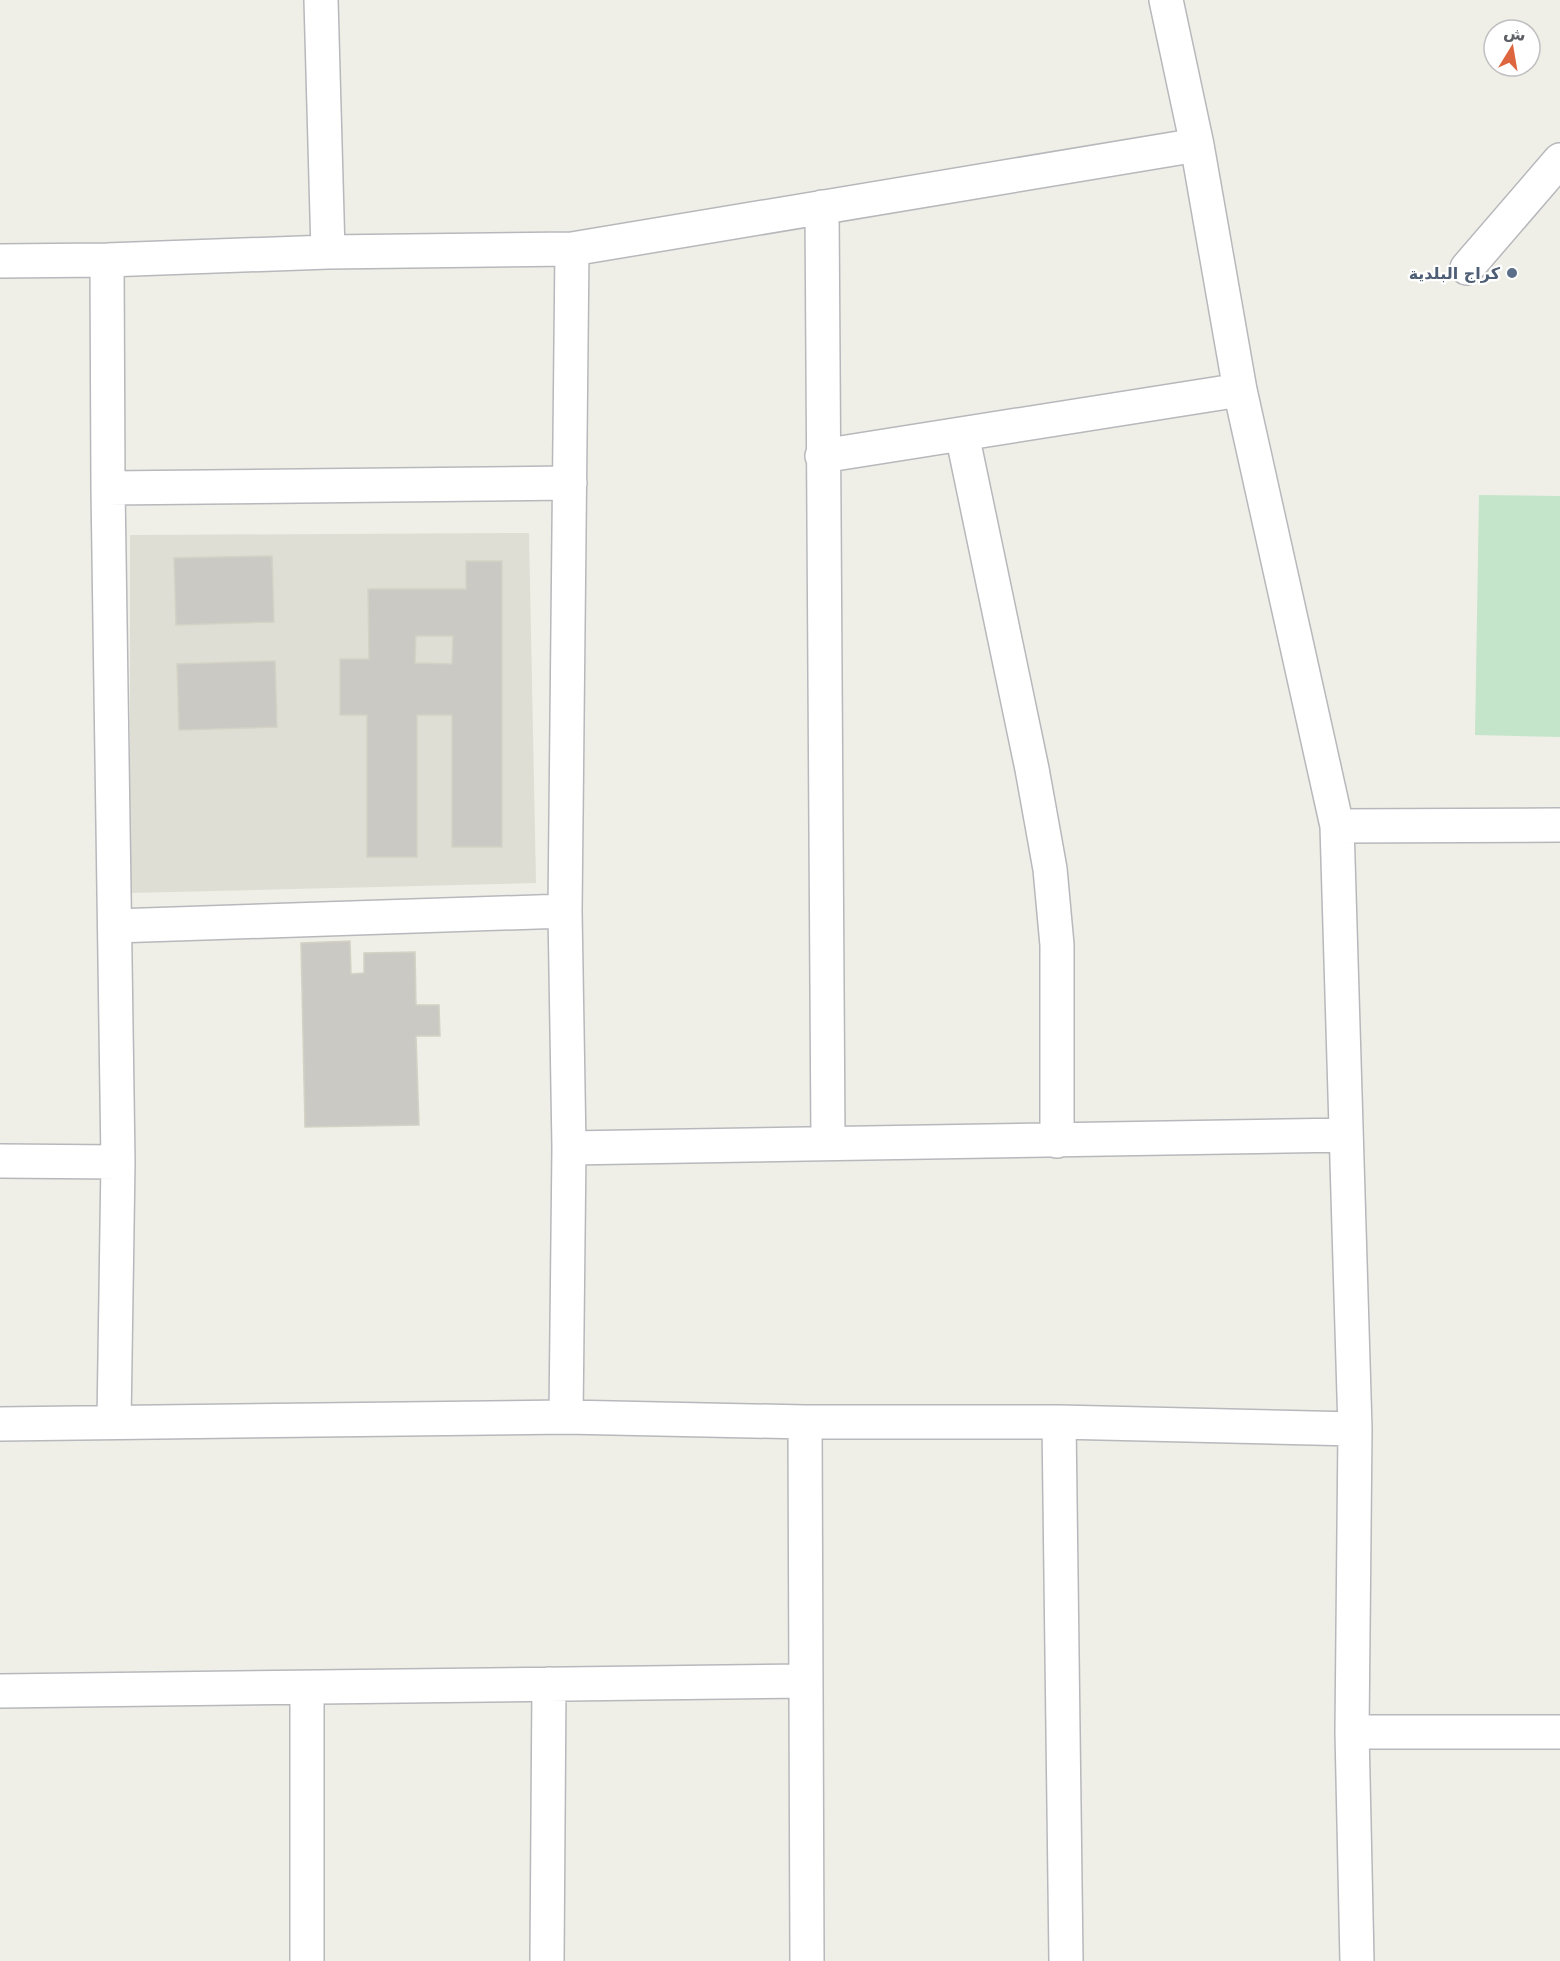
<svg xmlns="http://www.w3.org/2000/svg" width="1560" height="1961" viewBox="0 0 1560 1961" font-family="'DejaVu Sans','Noto Naskh Arabic',sans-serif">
<rect width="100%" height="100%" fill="#efefe7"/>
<path fill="#dfded5" d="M529,533L536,883L130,893V535Z"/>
<path fill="#c5e5cb" d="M1479,495L1560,496V737L1475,735Z"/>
<path fill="#cbc9c4" stroke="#d4d2c5" stroke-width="1.5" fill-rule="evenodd" d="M272,556L274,622L176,625L174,558Z
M466,561H502V847H452V715H417V857H367V715H340V659H369L368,589H466ZM416,636H453L452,664L415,663Z
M275,661L277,727L179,730L177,664Z
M350,941L351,974L364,973V953L415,952L416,1005H439L440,1036H416L419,1125L305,1127L301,943Z"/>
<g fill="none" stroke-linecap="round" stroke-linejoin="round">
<defs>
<path id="minor" d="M321,0L328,252
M1166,0L1197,145L1240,390L1337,826L1355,1429L1352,1732L1357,1961
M822,207L828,1142
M107,260L108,488L118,1162L114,1422
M0,261L107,260L328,252L572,249L1197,145
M1467,268L1560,160
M962,434L1032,769L1050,869L1057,945V1141
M822,456L1240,390
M108,488L570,483
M1337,826L1560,825
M115,926L565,911
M569,1148L1346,1135
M0,1161L118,1162
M566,1417L569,1148L565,911L572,249
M805,1422L807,1961
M1059,1422L1066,1961
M0,1424L566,1417L805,1422H1059L1355,1429
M0,1691L805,1681
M1352,1732H1560
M307,1961V1688
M547,1961L549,1684"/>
</defs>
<use href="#minor" stroke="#b7b8bc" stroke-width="36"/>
<use href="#minor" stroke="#fff" stroke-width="33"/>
</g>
<circle fill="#5c6f8a" stroke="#fff" stroke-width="2" cx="1512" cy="273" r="6"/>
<g text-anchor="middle" stroke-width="4.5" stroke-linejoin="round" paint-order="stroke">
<g font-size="16" font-weight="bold" fill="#4e5e75" stroke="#fff" text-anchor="end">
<text x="1500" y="279">كراج البلدية</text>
</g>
</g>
<g transform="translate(1512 48) rotate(11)"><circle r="28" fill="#ffffff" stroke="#bfbfc2" stroke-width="1.5"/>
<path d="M0-4.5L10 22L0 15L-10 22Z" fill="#de663e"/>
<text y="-9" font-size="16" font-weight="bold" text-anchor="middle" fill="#5e6066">ش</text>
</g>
</svg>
